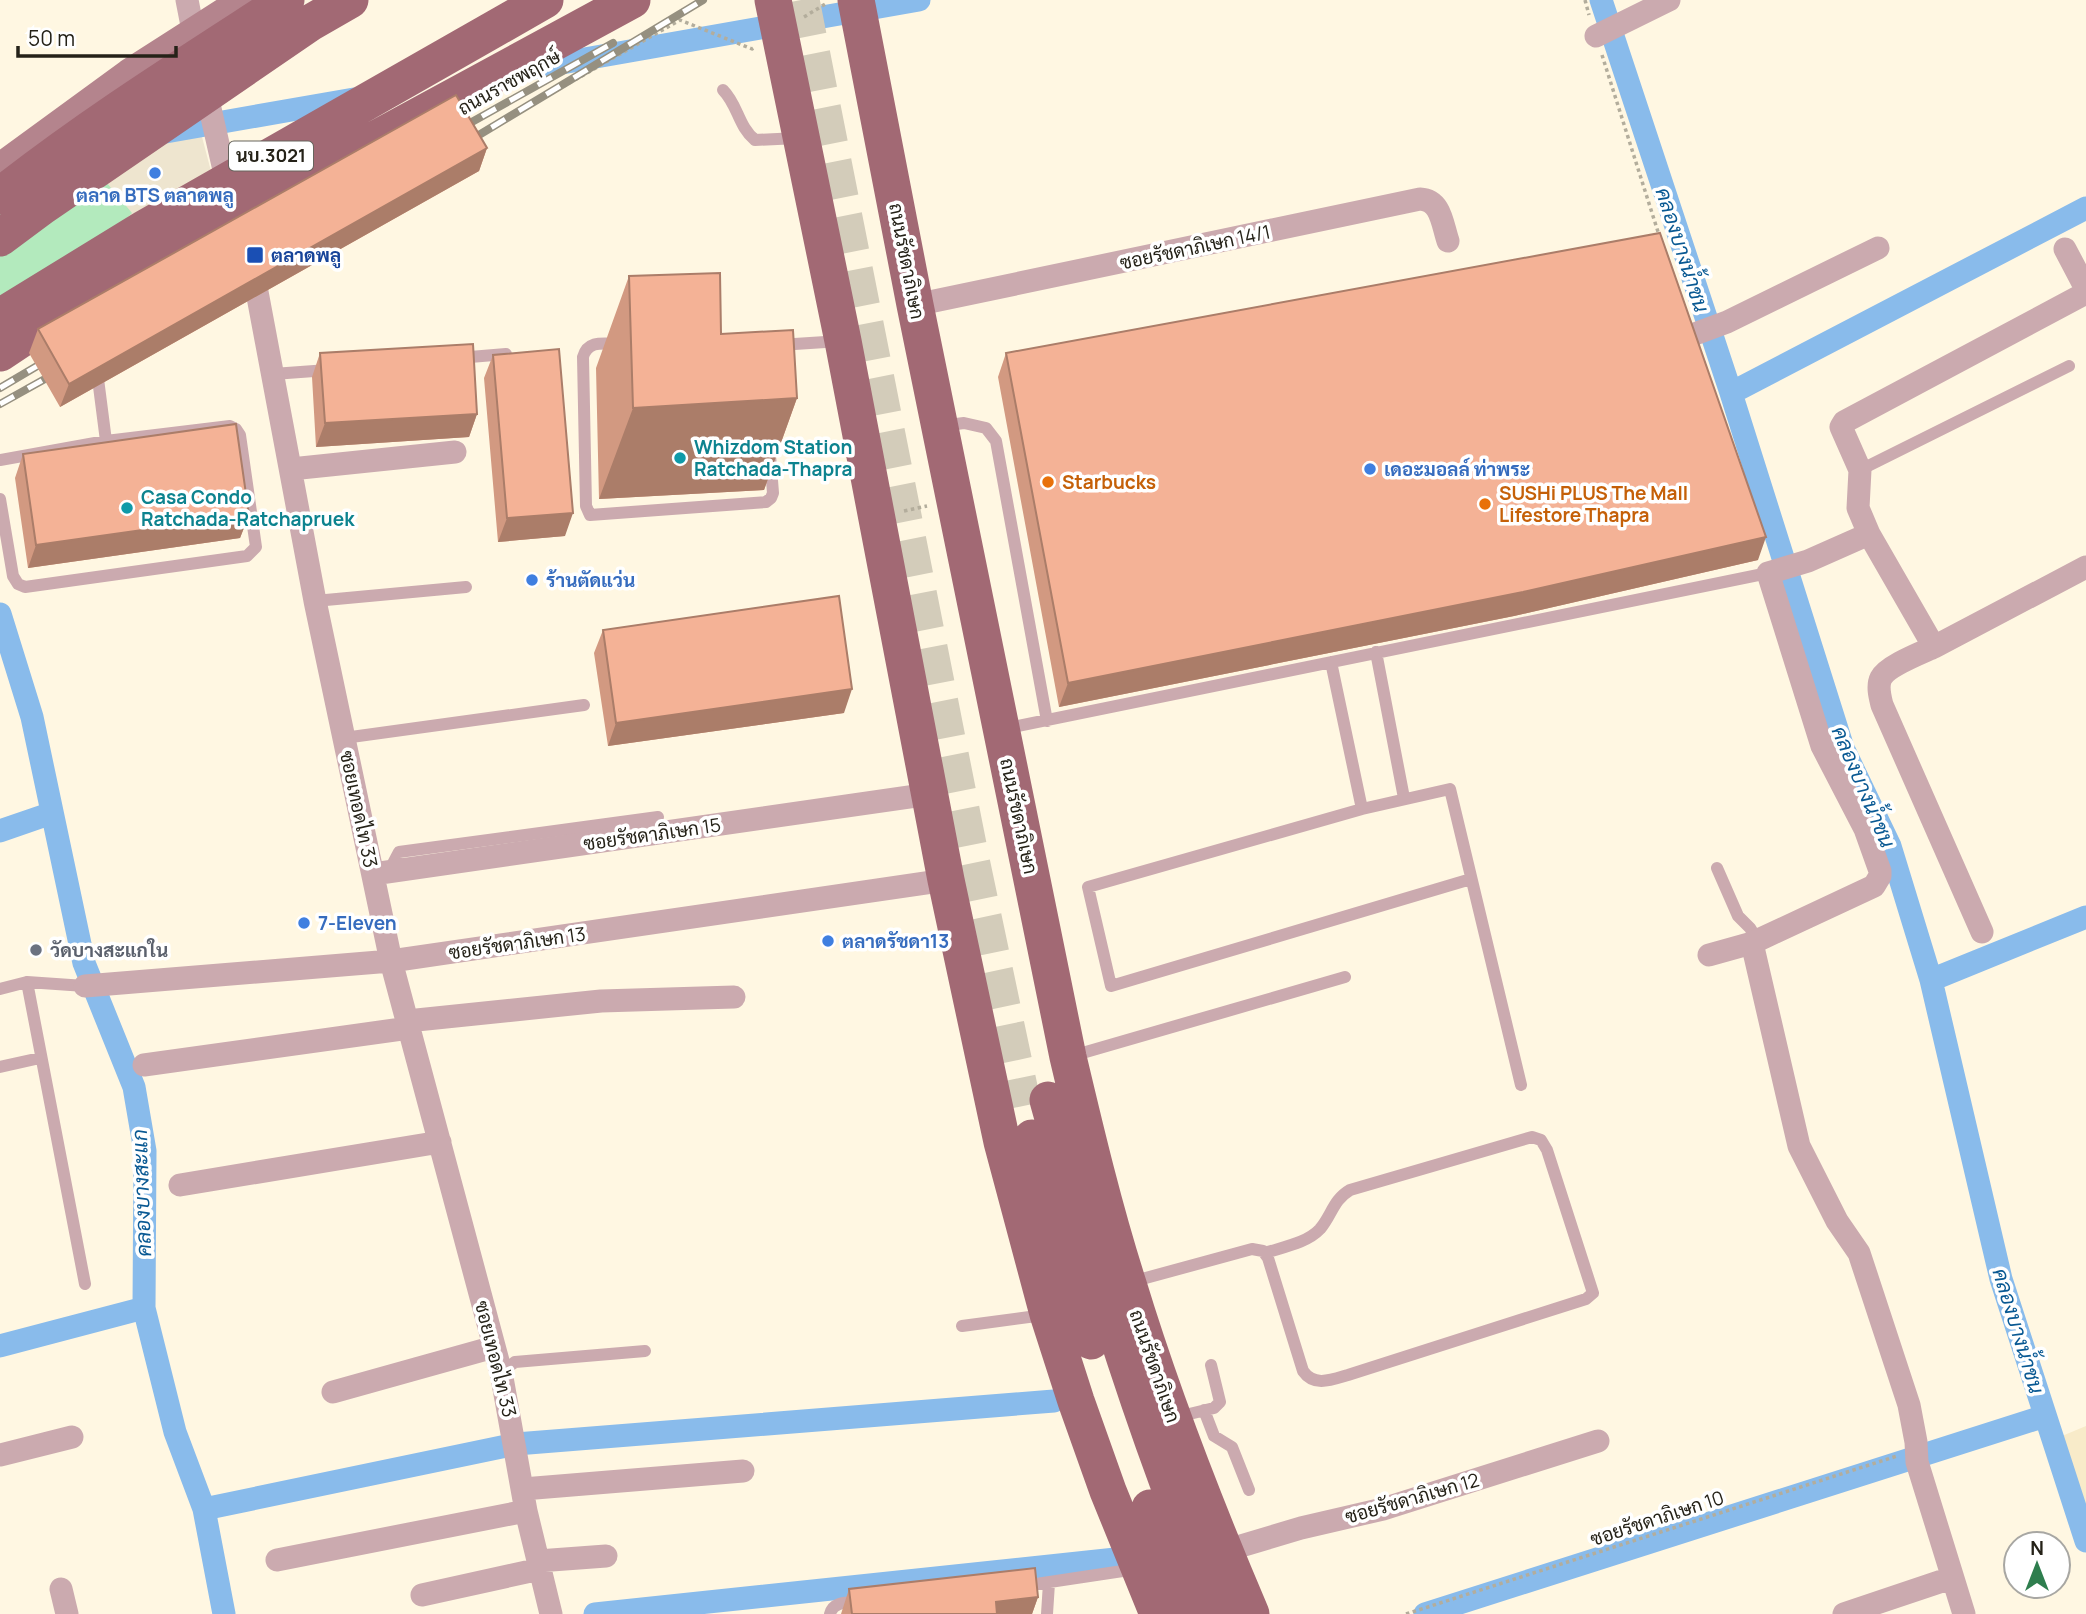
<svg xmlns="http://www.w3.org/2000/svg" width="2086" height="1614" viewBox="0 0 2086 1614" font-family="Manrope,Sarabun,sans-serif">
<rect width="100%" height="100%" fill="#fff7e2"/>
<path fill="#eee5cf" d="M181,57L227,232L34,311L65,133Z"/>
<path fill="#f8ebc9" d="M2086,1426V1516L2062,1436Z"/>
<path fill="#b3eabd" d="M65,133L132,213L35,311L0,360V179Z"/>
<g fill="none" stroke-linecap="round" stroke-linejoin="round">
<path stroke="#89bbeb" stroke-width="23" d="M1601,0L1731,393L1843,748L1890,846L1931,980L2001,1279L2086,1541
M522,70L919,0
M160,133L354,99
M1731,393L2086,208
M0,614L32,717L84,963L134,1087L145,1151L144,1308L175,1432L204,1509L224,1614
M0,831L52,813
M1931,980L2086,917
M0,1346L144,1308
M204,1509L516,1444L1054,1401
M595,1614L1125,1558
M1425,1614L2045,1416"/>
<path stroke="#d3ccba" stroke-width="37" stroke-dasharray="37 18" stroke-linecap="butt" d="M801,0L970,855L1023,1106"/>
<path stroke="#b3ad9c" stroke-width="3.5" stroke-dasharray="3.5 3.5" stroke-linecap="butt" d="M1585,0L1589,15
M804,17L827,3
M1602,55L1659,235
M478,135L680,20L752,49L755,47
M904,511L927,506
M1406,1614L1897,1456"/>
<path stroke="#cbaaaf" stroke-width="12" d="M723,90C738,105 738,126 755,140L798,138
M621,344C605,344 588,339 583,357L586,506L590,515L766,502L771,498L773,493L770,455
M779,345L841,341
M458,358L506,354
M97,371L106,441
M273,374L328,370
M941,426L964,423L986,428L996,441L1047,721
M0,460L106,441L230,426L236,429L240,435L256,547L247,556L25,587L18,584L13,576L0,499
M1860,470L2069,366
M315,601L466,587
M1376,652L1404,798
M1331,662L1362,809
M1003,729L1768,573
M344,738L584,705
M1717,868L1738,916L1750,928L1758,941
M389,871L399,852L658,817
M1471,879L1111,986L1088,887L1362,809L1450,789L1521,1085
M27,982L85,1284
M0,989L27,982L85,986
M1072,1056L1345,977
M0,1067L40,1058
M1131,1282L1252,1249L1263,1251L1268,1258L1303,1371C1314,1387 1331,1380 1348,1375L1586,1299L1593,1293L1547,1150L1541,1140L1532,1137L1350,1190C1333,1200 1332,1215 1320,1229C1307,1243 1283,1247 1265,1253
M962,1326L1044,1315
M501,1372L515,1362L645,1351
M1204,1410L1214,1436L1232,1447L1249,1490
M1177,1417L1214,1408L1220,1402L1211,1365
M1023,1586L1136,1569
M830,1614C833,1601 847,1603 858,1602
M1047,1614L1049,1583"/>
<path stroke="#cbaaaf" stroke-width="23" d="M187,0L196,46
M1596,36L1669,0
M204,82L229,192
M2065,249L2086,289
M252,265L315,601L391,961L501,1372L526,1511L551,1614
M915,305L1420,199C1441,200 1442,223 1448,241
M1692,335L1727,322L1878,248
M291,469L455,452
M1869,534L1808,561L1768,573L1822,746L1865,829L1880,871V876L1874,886L1752,943L1799,1146L1837,1221L1859,1253L1909,1405L1916,1442L1917,1462L1964,1614
M1934,647L2086,567
M373,874L930,794
M1982,932L1882,705C1880,697 1877,686 1881,678C1887,666 1921,653 1934,647L1869,534L1858,508L1860,470L1841,427L1844,422L2086,293
M1709,955L1752,943
M85,986L391,961L946,880
M407,1021L601,1001L734,997
M144,1065L409,1028
M180,1185L440,1142
M333,1392L494,1347
M0,1455L72,1437
M523,1489L743,1471
M1224,1551L1301,1528L1383,1509L1598,1441
M277,1560L526,1511
M538,1561L606,1556
M61,1589L67,1614
M422,1595L540,1569
M1844,1614L1951,1578"/>
<path stroke="#b4848d" stroke-width="33" d="M0,170L130,75L247,0"/>
<path stroke="#a26974" stroke-width="37" d="M773,0L843,341L946,880L1002,1142L1048,1314L1076,1401L1108,1491L1158,1614
M856,0L915,305L1068,1057C1086,1133 1104,1209 1128,1284C1162,1396 1205,1506 1251,1614
M0,196C91,124 189,63 286,0
M0,238L43,206L310,23L350,0
M0,317L145,228L545,0
M0,353L36,329L319,170L632,0
M1048,1100C1096,1275 1149,1447 1220,1614
M1032,1138L1055,1225L1091,1341
M1150,1508L1192,1614"/>
<defs>
<path id="rail" d="M454,132L613,43
M464,144L703,0
M0,388L54,356
M0,404L61,370"/>
</defs>
<use href="#rail" stroke="#969080" stroke-width="8"/>
<use href="#rail" stroke="#fff" stroke-width="5" stroke-dasharray="16" stroke-linecap="butt"/>
</g>
<path fill="#d29981" d="M487,148L479,171L60,407L29,353L38,329Z
M629,276L797,398L764,490L599,499L596,368Z
M320,353L477,414L469,437L316,447L312,377Z
M1006,353L1758,560L1514,616L1059,707L998,377Z
M493,355L565,536L498,542L484,378Z
M23,454L249,515L240,538L28,568L15,478Z
M603,630L844,713L608,746L594,653Z
M849,1589L1038,1597L1032,1614H841Z"/>
<path fill="#ab7d69" d="M487,148L479,171L60,407L69,384Z
M797,398L764,490L599,499L633,408Z
M477,414L469,437L316,447L325,423Z
M573,513L565,536L498,542L507,518Z
M249,515L240,538L28,568L36,545Z
M1766,537L1758,560L1514,616L1059,707L1068,683Z
M852,689L844,713L608,746L616,723Z
M1038,1597L1032,1614H991L996,1602Z"/>
<path fill="#f4b296" stroke="#ab7d69" stroke-width="2" d="M456,95L487,148L69,384L38,329Z
M1660,233L1766,537L1523,592L1068,683L1006,353Z
M720,273L721,334L793,330L797,398L633,408L629,276Z
M473,344L477,414L325,423L320,353Z
M559,349L573,513L507,518L493,355Z
M236,424L249,515L36,545L23,454Z
M839,596L852,689L616,723L603,630Z
M1035,1568L1038,1597L996,1602L997,1614H852L849,1589Z"/>
<g fill="#3f7fe0" stroke="#fff" stroke-width="2.5">
<circle cx="155" cy="173" r="7"/>
<circle cx="1370" cy="469" r="7"/>
<circle cx="532" cy="580" r="7"/>
<circle cx="304" cy="923" r="7"/>
<circle cx="828" cy="941" r="7"/>
</g>
<rect fill="#1a4fb4" stroke="#fff" stroke-width="2.5" x="246" y="246" width="18" height="18" rx="3.5"/>
<g fill="#0f9aa8" stroke="#fff" stroke-width="2.5">
<circle cx="680" cy="458" r="7"/>
<circle cx="127" cy="508" r="7"/>
</g>
<g fill="#e8710a" stroke="#fff" stroke-width="2.5">
<circle cx="1048" cy="482" r="7"/>
<circle cx="1485" cy="504" r="7"/>
</g>
<circle fill="#6b7280" stroke="#fff" stroke-width="2.5" cx="36" cy="950" r="7"/>
<g text-anchor="middle" stroke-width="7" stroke-linejoin="round" paint-order="stroke">
<rect fill="#fff" stroke="#66645d" stroke-width="2" x="229" y="141.5" width="84" height="29" rx="5"/>
<g font-size="18" font-weight="bold" fill="#252218">
<text x="271" y="162">นบ.3021</text>
</g>
<g font-size="19" fill="#252218" stroke="#fff">
<text transform="translate(509 82) rotate(-29)" y="7">ถนนราชพฤกษ์</text>
<text transform="translate(1195 247) rotate(-12)" y="7">ซอยรัชดาภิเษก 14/1</text>
<text transform="translate(907 261) rotate(79)" y="7">ถนนรัชดาภิเษก</text>
<text transform="translate(359 809) rotate(78)" y="7">ซอยเทอดไท 33</text>
<text transform="translate(1019 816) rotate(78)" y="7">ถนนรัชดาภิเษก</text>
<text transform="translate(652 834) rotate(-8)" y="7">ซอยรัชดาภิเษก 15</text>
<text transform="translate(517 943) rotate(-8)" y="7">ซอยรัชดาภิเษก 13</text>
<text transform="translate(496 1359) rotate(76)" y="7">ซอยเทอดไท 33</text>
<text transform="translate(1155 1366) rotate(71)" y="7">ถนนรัชดาภิเษก</text>
<text transform="translate(1412 1498) rotate(-16)" y="7">ซอยรัชดาภิเษก 12</text>
<text transform="translate(1657 1518) rotate(-18)" y="7">ซอยรัชดาภิเษก 10</text>
</g>
<g font-size="19" font-weight="bold" fill="#366cbe" stroke="#fff" text-anchor="start">
<text x="155" y="202" text-anchor="middle">ตลาด BTS ตลาดพลู</text>
<text x="1384" y="476">เดอะมอลล์ ท่าพระ</text>
<text x="546" y="587">ร้านตัดแว่น</text>
<text x="318" y="930">7-Eleven</text>
<text x="842" y="948">ตลาดรัชดา13</text>
</g>
<g font-size="19" font-weight="bold" fill="#164399" stroke="#fff" text-anchor="start">
<text x="271" y="262">ตลาดพลู</text>
</g>
<g font-size="19" font-weight="bold" fill="#0d838f" stroke="#fff" text-anchor="start">
<text x="694" y="454">Whizdom Station<tspan x="694" dy="22">Ratchada-Thapra</tspan></text>
<text x="141" y="504">Casa Condo<tspan x="141" dy="22">Ratchada-Ratchapruek</tspan></text>
</g>
<g font-size="19" font-weight="bold" fill="#c56008" stroke="#fff" text-anchor="start">
<text x="1062" y="489">Starbucks</text>
<text x="1499" y="500">SUSHi PLUS The Mall<tspan x="1499" dy="22">Lifestore Thapra</tspan></text>
</g>
<g font-size="19" font-weight="bold" fill="#5b616d" stroke="#fff" text-anchor="start">
<text x="50" y="957">วัดบางสะแกใน</text>
</g>
<g font-size="21" font-style="italic" fill="#095993" stroke="#fff">
<text transform="translate(1682 250) rotate(72)" y="7">คลองบางน้ำชน</text>
<text transform="translate(1863 787) rotate(67)" y="7">คลองบางน้ำชน</text>
<text transform="translate(142 1193) rotate(-92)" y="7">คลองบางสะแก</text>
<text transform="translate(2018 1331) rotate(73)" y="7">คลองบางน้ำชน</text>
</g>
</g>
<g transform="translate(2037 1565)"><circle r="33" fill="#ffffff" stroke="#a8a7a3" stroke-width="2"/>
<path d="M0-5L12 26L0 18L-12 26Z" fill="#2e7e4e"/>
<text y="-10" font-size="19" font-weight="bold" text-anchor="middle" fill="#252218">N</text>
</g>
<path d="M18 46v10h158v-10" fill="none" stroke="#252218" stroke-width="3.5"/>
<text x="28" y="46" font-size="21" fill="#252218" stroke="#ffffff" stroke-width="5" paint-order="stroke">50 m</text>
</svg>
